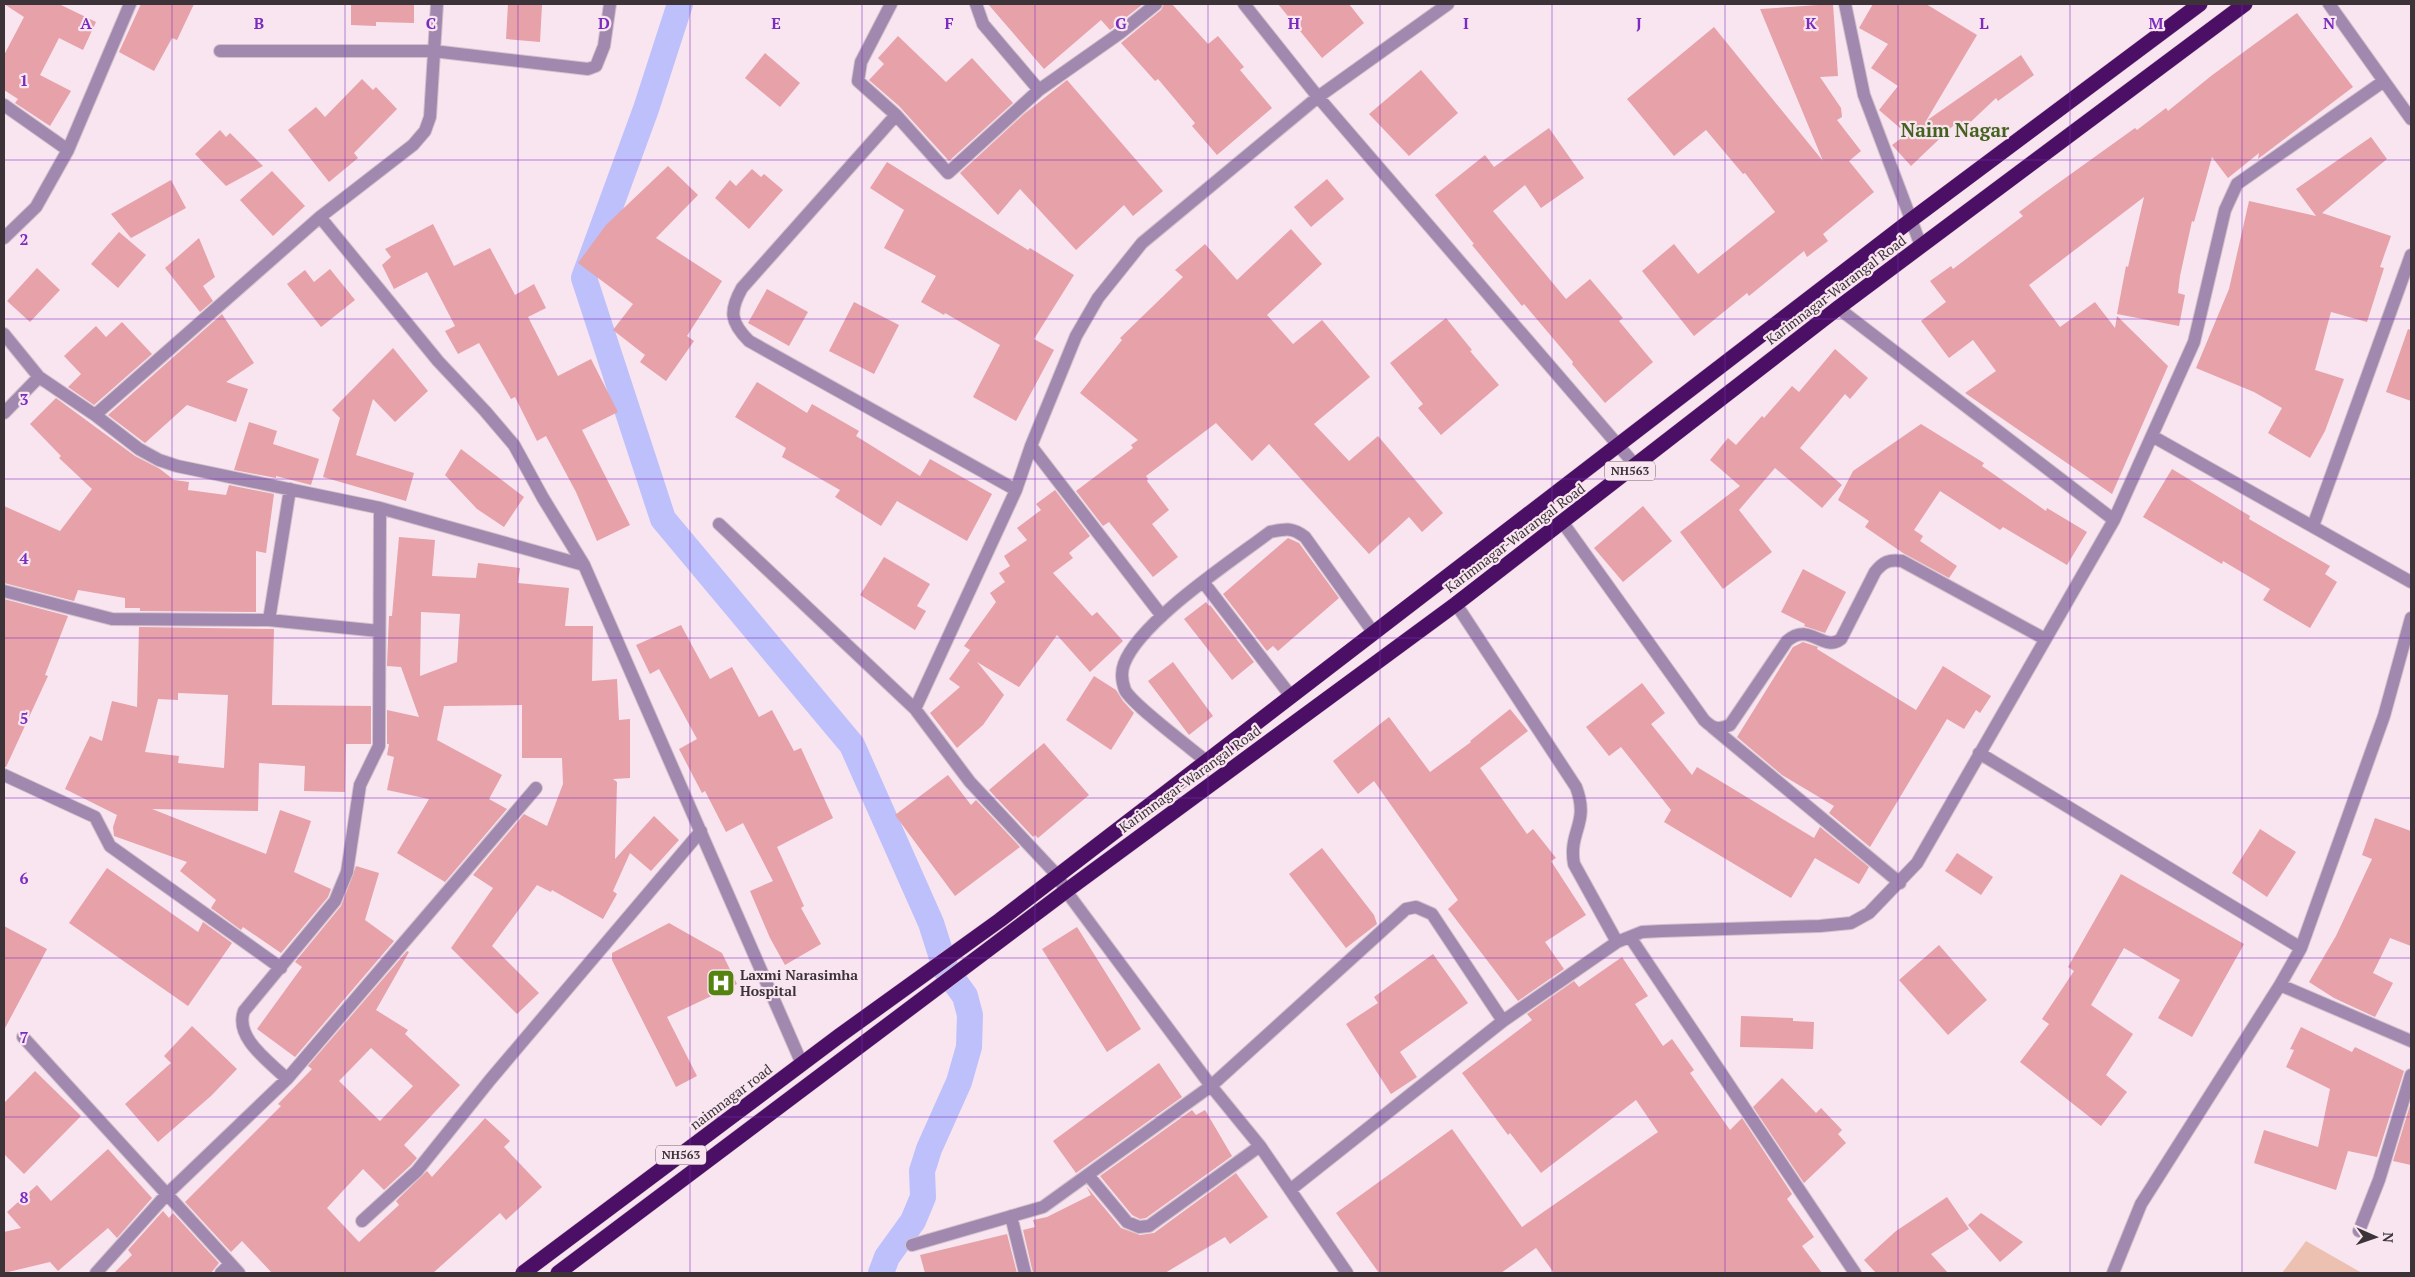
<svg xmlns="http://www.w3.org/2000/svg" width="2415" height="1277" viewBox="0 0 2415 1277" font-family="'PT Serif',serif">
<rect width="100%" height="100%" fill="#f8e5f0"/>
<path fill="#edc1b1" d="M2306,1241L2362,1273H2282Z"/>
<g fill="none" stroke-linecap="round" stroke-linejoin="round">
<path stroke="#bdc0fa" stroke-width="26" d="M680,4L646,109L584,278L663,519L852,745L931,923L946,970L965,996L970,1015L969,1047L959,1082L929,1149L922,1171L923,1197L913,1221L887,1257L881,1273"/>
</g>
<path fill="#e6a1a9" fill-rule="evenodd" d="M4,4H59L96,22L83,50L59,38L40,75L71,91L50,126L15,103L18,99L4,90V55L24,17Z
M141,4H194L177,40L172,38L154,71L119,52Z
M351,4H414V23L376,22V26L351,25Z
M508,4L542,5L540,42L506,39Z
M988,4H1143L1110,30L1101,20L1044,69Z
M1164,4H1172L1208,44L1218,36L1244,67L1240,70L1272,108L1217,155L1192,126L1195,123L1158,79L1155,81L1121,43L1161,10Z
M1278,4H1349L1364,23L1322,58Z
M1833,4L1838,76L1820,77L1841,108L1842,117L1837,120L1861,151L1849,161L1874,192L1823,234L1828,241L1807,257L1804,251L1749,296L1747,293L1694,336L1642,271L1674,244L1698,274L1775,212L1745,173L1743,174L1706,130L1674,156L1627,99L1714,27L1823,161L1760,9Z
M1873,4H1926L1977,35L1926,121L2021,55L2034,75L1998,101L1996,98L1961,131L1955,124L1911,166L1892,145L1907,134L1879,110L1898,86L1871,68L1888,44L1859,28Z
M2297,13L2353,87L2258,159L2259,153L2228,178L2212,157L2194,222L2192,221L2180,276L2178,293L2185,295L2179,326L2117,314L2126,266L2128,267L2144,197L2029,285L2060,327L2095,302L2115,328L2117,316L2168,366L2112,494L1965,393L1996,371L1973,340L1949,358L1921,321L1946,302L1930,281L1951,266L1953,269L2023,216L2019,212L2043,194L2135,128L2137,130L2166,108L2168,111L2211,76Z
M898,36L946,82L972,58L1013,103L949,161L899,106L869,80L884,64L878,58Z
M765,53L800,83L780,107L745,78Z
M1421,70L1458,113L1409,156L1369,114Z
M362,79L373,90L376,87L397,109L354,153L358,158L329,182L288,130L316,107L325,117Z
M1067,80L1163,191L1133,216L1124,205L1076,250L1020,189L998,215L960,173L1024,114Z
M1549,128L1584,178L1541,208L1525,185L1493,211L1566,299L1590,279L1623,318L1619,321L1653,362L1605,403L1572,364L1573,362L1524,304L1522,306L1472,245L1474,244L1435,195L1485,155L1494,167Z
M220,130L226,137L230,133L263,166L226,186L195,154Z
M2371,137L2387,159L2322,213L2391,236L2380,267L2384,268L2367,322L2331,312L2315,370L2344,379L2325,431L2310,458L2268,433L2282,408L2254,392L2196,368L2229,289L2249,201L2316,216L2296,189Z
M887,162L1028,250L1030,248L1074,275L1034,339L1054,350L1016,421L973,397L1000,345L945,313L944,315L921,302L936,276L884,248L904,210L870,188Z
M668,166L698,195L656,238L722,281L687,336L694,341L666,381L640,362L645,355L613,330L633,304L578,263L606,225Z
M752,169L761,177L764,174L783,190L749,229L715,198L730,180L736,186Z
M272,171L305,206L273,236L240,200Z
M1327,179L1344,199L1311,227L1294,207Z
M171,180L186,208L131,238L111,214Z
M433,224L454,266L490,248L515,295L534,284L546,308L528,317L558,376L591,359L618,412L582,430L630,525L597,541L576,492L546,436L537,441L515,397L511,399L479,343L458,354L445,331L455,326L427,272L394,289L382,265L391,257L385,249Z
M1291,229L1322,264L1267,315L1293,344L1322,320L1370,377L1314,424L1349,461L1378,436L1443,513L1422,532L1409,517L1369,554L1269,444L1252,461L1216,423L1146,476L1148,479L1147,481L1169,510L1152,524L1178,557L1153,577L1109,522L1103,526L1076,491L1133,448L1131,445L1138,440L1080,393L1122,340L1120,338L1183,277L1175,270L1205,244L1237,280Z
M119,232L146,255L118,288L91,264Z
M199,238L215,277L203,286L213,301L200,312L165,268Z
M37,268L60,290L30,322L7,301Z
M330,269L355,300L321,327L287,284L305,270L314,282Z
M767,289L808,312L789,346L748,323Z
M854,302L899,325L874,374L829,351Z
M222,314L254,363L226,382L248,389L236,422L187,405L145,443L108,415Z
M1446,318L1472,350L1470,351L1499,385L1441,435L1418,408L1423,404L1390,363Z
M122,322L152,354L94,405L68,387L81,374L64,356L96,326L106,337Z
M2408,329L2411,330V401L2386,392Z
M393,348L428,391L395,422L373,399L356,455L414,473L406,501L323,477L340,418L332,410Z
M1835,349L1868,378L1850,399L1845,394L1800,448L1842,485L1822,508L1775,468L1739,510L1772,552L1723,589L1680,532L1740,486L1710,460L1728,438L1736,445L1762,416L1764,418L1792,386L1799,392Z
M757,382L807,413L812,404L859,431L856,436L920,476L930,459L992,494L967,541L897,501L881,526L835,497L840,490L782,457L786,448L735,417Z
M56,398L135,456L160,469L174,480L189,482L188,490L226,495L229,485L274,494L266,553L256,551V612L140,611V608H125V598L78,590L74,601L4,583V506L60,531L92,489L59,458L61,456L30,424Z
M249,422L277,431L273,444L319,459L311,485L276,476V478L234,470Z
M1921,424L1984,463L1982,466L2046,511L2047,508L2087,532L2067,565L2003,527L2000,530L1940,491L1914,530L1923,536L1920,541L1957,566L1949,578L1903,553L1865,527L1869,521L1838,500L1853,471Z
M461,449L524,497L504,527L477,509L445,475Z
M2172,469L2250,516L2249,519L2330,566L2325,574L2337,582L2310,628L2263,600L2270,589L2223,561L2222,564L2143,517Z
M1055,490L1090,536L1069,553L1073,558L1053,573L1092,616L1097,612L1123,641L1090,672L1057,635L1019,687L977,662L1004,695L983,725L957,748L930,713L960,687L949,679L970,650L964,646L996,602L990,593L1005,582L999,573L1010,566L1004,556L1027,540L1017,528L1041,510L1036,504Z
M1643,506L1672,541L1623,582L1594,548Z
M399,537L435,540L432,576L476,578L478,563L520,568L518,583L569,588L565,626H593L592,681L617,679L619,720L630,719V778L613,779L617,782L615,859L654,816L679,840L651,871L630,853L613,891L617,894L603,919L552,890L551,892L537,885L492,946L539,993L517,1014L451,948L493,888L473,875L524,814L547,826L563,784L562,758H522V705L444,706L437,740L502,775L489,799L507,809L445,882L397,853L429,799L387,790L394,757L387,755L389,744H387V710L419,717L401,667L387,666L389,616H392ZM421,612L460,614L457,662L420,676Z
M1288,538L1299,543L1339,598L1278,651L1273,646L1267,651L1223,594Z
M884,557L930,584L917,606L926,611L915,630L860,595Z
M1803,569L1846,592L1825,633L1804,626L1805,624L1781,612Z
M4,599L68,616L45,675L48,676L6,767H4Z
M1206,602L1209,606L1210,605L1254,662L1232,680L1184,619Z
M681,625L710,679L732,667L759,717L772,710L794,751L801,748L833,818L777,847L804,906L801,908L821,944L785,965L770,938L750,891L773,881L743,823L726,832L705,791L702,793L679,749L697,739L659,669L650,674L636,645Z
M139,627L274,629L272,705L371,706V744H346L345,792L304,791L305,766L259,763L258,811L152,809L266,854L280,810L311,821L294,872L331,889L328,897L281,953L243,927L241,930L211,908L216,900L180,871L187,862L114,836L113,827L117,815L65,789L90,736L102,741L112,701L137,707ZM178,693L228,695L224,768L178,763L179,756L145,752L158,699L178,700Z
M1803,642L1818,647L1817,649L1916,710L1943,666L1991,696L1980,713L1976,710L1964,729L1947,719L1870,847L1829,813L1834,806L1782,775L1737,737L1793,647Z
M1173,662L1213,716L1189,735L1148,681Z
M1094,676L1116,690L1123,701L1134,713L1111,750L1066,720Z
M1642,683L1665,713L1651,724L1692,775L1697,767L1814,838L1820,827L1869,867L1859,884L1815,858L1791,898L1664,822L1671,810L1621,747L1609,756L1586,727Z
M1510,709L1528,731L1480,768L1527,834L1533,829L1556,858L1551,861L1586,915L1545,942L1564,969L1518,1001L1448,909L1458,900L1374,781L1358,794L1333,761L1389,717L1430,772L1471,742L1470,741Z
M1044,743L1089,795L1038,838L1035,835L1033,837L989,790Z
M948,775L971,805L976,800L1020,847L955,896L895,815Z
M2375,818L2411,831V946L2390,938L2373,973L2393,983L2375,1017L2334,998L2309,982L2336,936L2372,859L2362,855Z
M2260,829L2296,852L2267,897L2232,873Z
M1322,848L1374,915L1377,924L1346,948L1289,874Z
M1957,853L1993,877L1981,895L1945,871Z
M356,866L379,873L365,920L394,941L295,1057L257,1029L302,967L295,962L341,906Z
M107,868L198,932L203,922L232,943L188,1006L69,923Z
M2121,874L2244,944L2192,1037L2158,1018L2180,980L2124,948L2091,1005L2133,1034L2106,1075L2127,1092L2101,1126L2020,1062L2049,1024L2042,1019L2074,971L2068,967Z
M669,923L722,953L737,984L667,1017L697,1076L676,1087L612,960V953Z
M4,926L47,949L4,1030Z
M1077,927L1141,1029L1107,1052L1042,949Z
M1939,945L1987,1000L1948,1035L1899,980Z
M407,951L409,952L376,1010L408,1030L405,1034L460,1085L404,1145L417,1158L411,1165L384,1190L363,1169L327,1208L359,1242L399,1205L396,1201L427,1171L432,1177L485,1118L510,1141L504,1147L542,1187L506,1220L500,1213L433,1273H272L242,1241L231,1252L185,1202L281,1106L278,1104L312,1069L308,1066ZM371,1048L413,1086L380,1121L339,1081Z
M1433,954L1468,1003L1400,1052L1417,1077L1391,1094L1346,1024L1378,1003L1374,997Z
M1622,957L1648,996L1635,1004L1663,1046L1672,1039L1694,1070L1690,1073L1730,1130L1742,1118L1792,1194L1787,1199L1814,1237L1802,1246L1822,1273H1554L1536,1248L1501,1273H1379L1336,1213L1452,1129L1522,1227L1658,1132L1636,1100L1541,1173L1510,1133L1508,1135L1462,1073L1532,1020L1527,1014L1574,981L1579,987Z
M1741,1016L1793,1018V1021L1814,1022L1813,1049L1740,1047Z
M192,1026L237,1069L211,1096L158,1142L125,1104L171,1063L164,1056Z
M2301,1027L2352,1052L2355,1047L2404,1071L2377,1157L2348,1151L2336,1190L2254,1163L2264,1130L2318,1147L2330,1089L2286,1067L2294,1050L2290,1049Z
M1159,1063L1182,1097L1076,1173L1053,1141Z
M35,1071L81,1116L24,1174L4,1154V1103Z
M1782,1078L1816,1113L1821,1108L1842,1130L1838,1134L1846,1143L1804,1183L1753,1107Z
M2411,1102V1165L2393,1161Z
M1192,1110L1196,1115L1205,1110L1232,1156L1146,1218L1140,1219L1132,1215L1100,1176Z
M108,1149L152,1198L117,1238L108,1228L58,1271L50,1262L4,1273V1232L21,1228L7,1212L37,1185L51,1201Z
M1236,1173L1268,1217L1230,1244L1225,1237L1165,1273H1033L1023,1230L1035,1227L1033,1220L1047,1217L1091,1195L1086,1186L1121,1228L1140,1235L1154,1233Z
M1947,1197L1969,1229L1931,1254L1948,1273H1876L1864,1260L1896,1231Z
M163,1211L169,1218L173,1213L219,1263L211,1273H114L132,1255L128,1250Z
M1981,1213L2023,1242L2000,1262L1968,1225Z
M1007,1234L1017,1273H925L920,1255Z"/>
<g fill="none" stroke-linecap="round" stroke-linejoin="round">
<defs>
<path id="minor" d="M891,4L861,62L858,81L896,115L948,173L1039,90L1120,33L1156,4
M976,4L983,24L1039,90
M1244,4L1318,97L1636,466
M1845,4L1864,95L1921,246
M2329,4L2411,119
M220,51H433L588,69L596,66L604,46L610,4
M4,105L68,150
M896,115L742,288C729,311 730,322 749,341L1016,490
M320,217L438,361L485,411L514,445L543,498L584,565L802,1064
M4,238L36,207L68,150L130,4
M1838,308L2114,520
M4,334L39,377L95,415L139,449L159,460L177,466L380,508L584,565
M4,413L39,377
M95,415L320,217L413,145L425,131L430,117L437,4
M2152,436L2411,582
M1031,446L1162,616
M1563,523L1704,720C1713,729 1718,730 1730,725L1787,641C1810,621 1823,653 1841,639L1875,572C1883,562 1889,559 1902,561L2045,639
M719,524L915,709L970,782L1057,875L1066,891L1211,1086L1260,1146L1347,1273
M2313,526L2411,255
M1204,583L1290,695
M4,591L112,619L269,620L290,489
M1456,604L1576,787C1590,824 1568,831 1574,864L1617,942
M269,620L379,631
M915,709L1016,490L1031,446L1076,336L1098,298L1142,243L1318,97L1448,4
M1712,727L1900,883
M1979,753L2301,948
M1205,760C1189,747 1132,704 1125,690C1122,682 1121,672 1124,664C1140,621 1232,561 1270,532C1286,529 1292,527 1305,537L1373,632
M4,775L95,817L110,846L281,968
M1630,937L1855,1273
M2280,985L2411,1041
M23,1037L239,1273
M287,1079C270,1062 234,1038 244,1011L335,901L347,872L360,785L379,746L380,508
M1088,1175L1127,1222L1139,1227L1149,1226L1260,1146
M1290,1190L1503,1021L1617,942L1642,932L1662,931L1820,926L1851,923L1869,913L1917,863L2114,520L2194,342L2225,210L2237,184L2384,81
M1011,1216L1025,1273
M362,1221L417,1171L490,1080L701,831
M2359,1231L2379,1180L2411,1075
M912,1245L1043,1207L1211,1086L1406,909L1416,907L1432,914L1503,1021
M96,1273L167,1194L287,1079L536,788
M221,1273L230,1264
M2113,1273L2141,1204L2280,985L2301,948L2384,716L2411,618"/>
<path id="highway" d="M523,1273L839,1036L1000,920L1911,220L2200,4
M558,1273L1066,891L1456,604L1838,308L2245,4"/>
</defs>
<use href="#minor" stroke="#d2c1cb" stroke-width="14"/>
<use href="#highway" stroke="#d2c1cb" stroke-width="16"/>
<use href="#minor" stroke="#a088af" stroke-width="12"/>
<use href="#highway" stroke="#4b0f65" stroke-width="15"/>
</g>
<path fill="none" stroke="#7b2cbf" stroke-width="1" stroke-opacity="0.55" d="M172,4V1273M345,4V1273M518,4V1273M690,4V1273M862,4V1273M1035,4V1273M1208,4V1273M1380,4V1273M1552,4V1273M1725,4V1273M1898,4V1273M2070,4V1273M2242,4V1273M4,160H2411M4,319H2411M4,479H2411M4,638H2411M4,798H2411M4,958H2411M4,1117H2411"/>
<defs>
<symbol id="hospital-square" viewBox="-11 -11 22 22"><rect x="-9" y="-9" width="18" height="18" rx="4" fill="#568310" stroke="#f8e5f0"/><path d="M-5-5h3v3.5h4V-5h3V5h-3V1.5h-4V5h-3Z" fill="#fff"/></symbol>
</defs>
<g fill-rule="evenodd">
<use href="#hospital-square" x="705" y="967" width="32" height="32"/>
</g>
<g text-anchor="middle" stroke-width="4.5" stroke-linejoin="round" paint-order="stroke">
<g fill="#f8e5f0" stroke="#74686f" stroke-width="1">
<rect x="1605" y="461.5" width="50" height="19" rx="4"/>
<rect x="656" y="1145.5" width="50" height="19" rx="4"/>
</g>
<g font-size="12" font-weight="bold" fill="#3b3338">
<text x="1630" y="475">NH563</text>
<text x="681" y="1159">NH563</text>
</g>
<g font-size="14" fill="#3b3338" stroke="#f8e5f0">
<text transform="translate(1836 290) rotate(-37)" y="5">Karimnagar-Warangal Road</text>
<text transform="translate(1515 538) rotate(-37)" y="5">Karimnagar-Warangal Road</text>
<text transform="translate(1190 779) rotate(-36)" y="5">Karimnagar-Warangal Road</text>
<text transform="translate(731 1097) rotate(-37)" y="5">naimnagar road</text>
</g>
<g font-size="14" font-weight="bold" fill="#3b3338" stroke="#f8e5f0" text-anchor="start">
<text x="740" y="980">Laxmi Narasimha<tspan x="740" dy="16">Hospital</tspan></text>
</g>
<g font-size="19" font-weight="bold" fill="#44621f" stroke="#f8e5f0">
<text x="1955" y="137">Naim Nagar</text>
</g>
</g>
<g font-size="16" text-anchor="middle" font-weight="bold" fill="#7b2cbf" stroke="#f8e5f0" stroke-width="4.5" stroke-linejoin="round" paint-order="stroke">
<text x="86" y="29">A</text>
<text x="259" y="29">B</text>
<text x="431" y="29">C</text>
<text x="604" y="29">D</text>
<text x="776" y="29">E</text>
<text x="949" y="29">F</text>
<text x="1121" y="29">G</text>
<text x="1294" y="29">H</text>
<text x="1466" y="29">I</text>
<text x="1639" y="29">J</text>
<text x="1811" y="29">K</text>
<text x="1984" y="29">L</text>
<text x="2156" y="29">M</text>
<text x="2329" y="29">N</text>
<text x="24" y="86">1</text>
<text x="24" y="245">2</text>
<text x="24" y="405">3</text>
<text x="24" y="564">4</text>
<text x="24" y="724">5</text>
<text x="24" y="884">6</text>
<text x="24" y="1043">7</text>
<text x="24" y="1203">8</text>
</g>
<rect width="2415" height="1277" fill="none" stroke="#3b3338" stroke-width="10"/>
<g transform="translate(2375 1237) rotate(92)" stroke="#f8e5f0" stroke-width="4" paint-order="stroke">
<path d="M0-4L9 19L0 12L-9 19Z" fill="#3b3338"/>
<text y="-8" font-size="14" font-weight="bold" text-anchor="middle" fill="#3b3338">N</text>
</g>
</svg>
